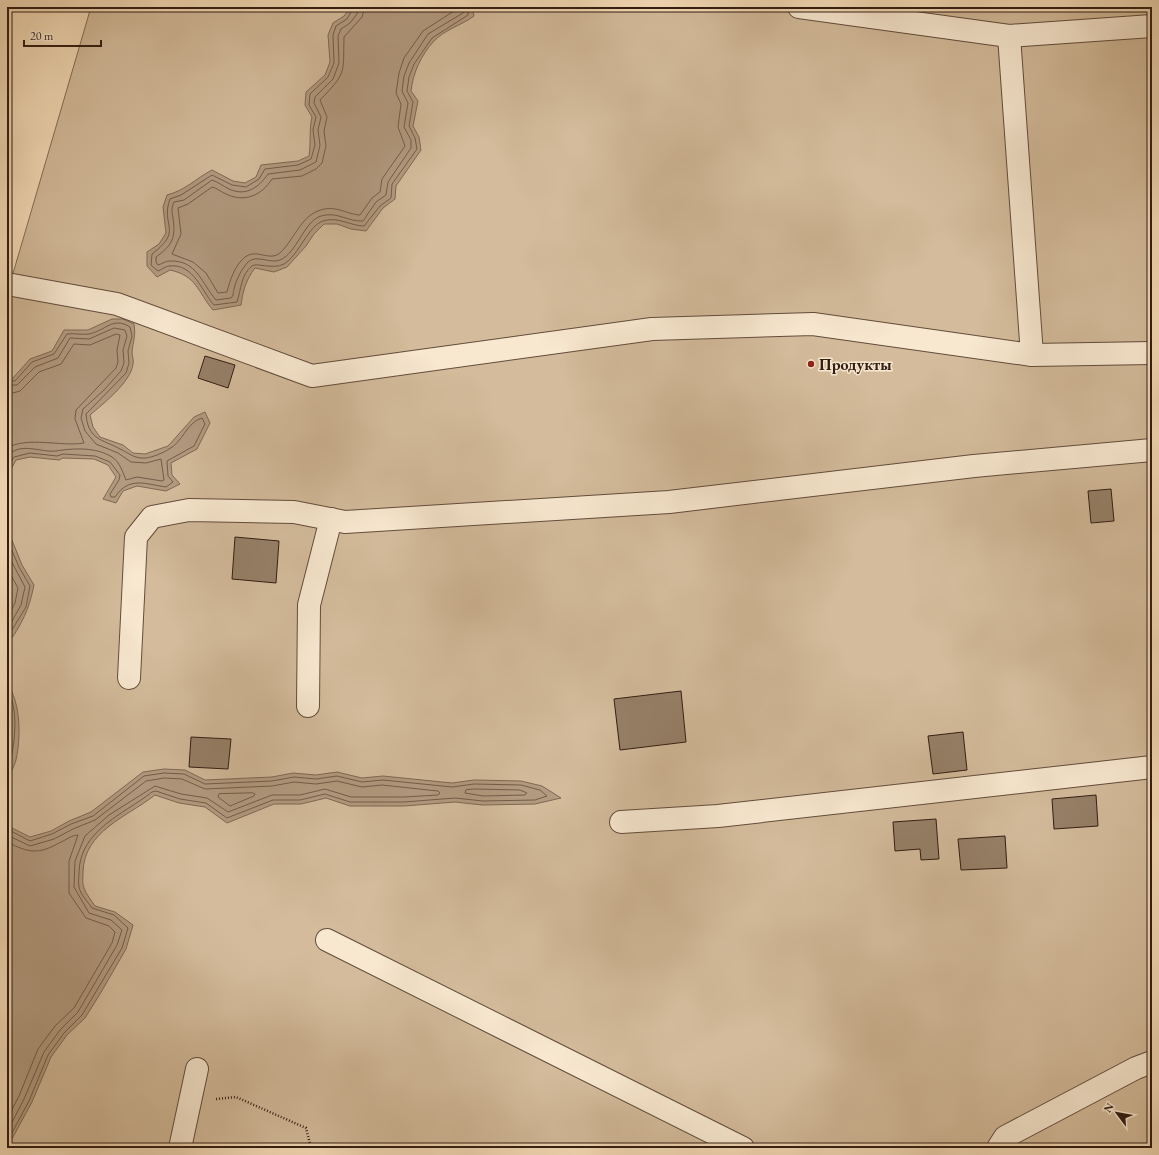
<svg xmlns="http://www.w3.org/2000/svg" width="1159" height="1155" font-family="'EB Garamond',serif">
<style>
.green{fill:#d3bb9b;stroke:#826c57}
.water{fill:#b29a7f;stroke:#7e6854}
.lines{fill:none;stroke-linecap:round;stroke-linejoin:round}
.shore{stroke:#725c49;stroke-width:1}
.building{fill:#968068;stroke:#311d13}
.minor-casing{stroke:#624c3c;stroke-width:24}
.path{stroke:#311d13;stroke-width:2.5;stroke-dasharray:1 2;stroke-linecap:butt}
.minor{stroke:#f8e8d0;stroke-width:22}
.poi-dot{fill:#8f2418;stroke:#f8e8d0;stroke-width:1.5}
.labels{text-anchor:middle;stroke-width:3;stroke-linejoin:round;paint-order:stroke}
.poi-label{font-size:16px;font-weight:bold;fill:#311d13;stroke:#f8e8d0;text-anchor:start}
</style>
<rect width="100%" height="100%" fill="#f4dbb7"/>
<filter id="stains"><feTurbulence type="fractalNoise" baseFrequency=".005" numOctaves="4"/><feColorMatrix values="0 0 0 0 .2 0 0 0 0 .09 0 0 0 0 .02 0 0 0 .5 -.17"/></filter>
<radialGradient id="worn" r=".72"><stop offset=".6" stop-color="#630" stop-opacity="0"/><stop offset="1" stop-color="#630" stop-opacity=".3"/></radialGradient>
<polygon class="green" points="91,7 1152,7 1152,1148 7,1148 7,294"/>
<g class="water">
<path d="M351,7H472L474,16C462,25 444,30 434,41C421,55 413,73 411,91L418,101L413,126L419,137L421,150L396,186L395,199L383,208L366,231L351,229L337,224H324L314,234L306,246L287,267L274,272L255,268C246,280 243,290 241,305L213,310C197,291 197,276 170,270L157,277L147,266V252L159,244L166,233L163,207L167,195C186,190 195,179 212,170L233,181L245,183L256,177L261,165L298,161L309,156C311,143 309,130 312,117L305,105L306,92L325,75L330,62L328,35L333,23L344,16Z"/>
<path d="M112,319H123L134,324C136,336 133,341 132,352C132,356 134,360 133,364C131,382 103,404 90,415L93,427L100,437L123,445L133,453L145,454L168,446L194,417L205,412L210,423L197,449L171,463L172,475L180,484L166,491L137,486L123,491L116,503L103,499L116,477L108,465L94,459L63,458L59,460L30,457L16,460L9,473L7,471V375L13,378L30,359L52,351L64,330H88Z"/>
<path d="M7,528L22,565L34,585C29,610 22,624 7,645Z"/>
<path d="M7,683C21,703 21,737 16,760C14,767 10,774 7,781Z"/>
<path d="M164,769L185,770L205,780L272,777L293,773L316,775L337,772L362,778L383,776L452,783L474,780L521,781L542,786L561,798L535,804L482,805L455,802L404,806H350L326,798L301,804H274L227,823L205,807L179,803L155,795C127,817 84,831 83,872C83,877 82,884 84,888C86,894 91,900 95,906L115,912L133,925L126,949L100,994L85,1018L67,1035L51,1057L32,1102L7,1148V821L10,827L30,837L51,831L69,821L91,812L143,772Z"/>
</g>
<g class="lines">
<g class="shore">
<path d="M354,7L347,19L336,26L333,35L334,63L328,77L310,94L309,105L316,117L313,130L315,145L311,159L298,165L265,169L259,179L246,187L232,185L212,175L181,195L170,199C160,226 184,230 152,254L151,265L158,271C161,270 166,266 169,266C194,263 202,292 214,305L237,302C241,290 241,274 252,266C256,262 273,270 284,264C299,255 308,226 323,221C337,216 351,226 364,226L380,206L391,198L392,184L417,149L415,138L409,126L413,102L407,91L409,77L414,64L432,38L468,15V7"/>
<path d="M359,7L357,14L350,23L341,29L338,36L339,63L333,79L315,97L314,103L321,117L318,130L320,145L316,162L300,170L268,174C259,187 246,197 229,189C223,186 218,182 212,180L184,200L174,202C171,208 172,212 173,218C176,239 172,245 156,257V262L158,265C162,264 165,261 170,261C197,260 202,284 216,300L231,298C234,295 233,293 234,289C236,280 241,270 248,262C256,254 270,264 280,260C297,253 304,221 321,216C337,211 348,222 363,221L376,202L386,195L388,182L411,148V140L404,127L408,103L402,91L404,76L409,63L428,34L463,13V7"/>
<path d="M365,7L362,17L344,37C343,74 347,72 320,100L327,117L324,131L326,146L322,163L316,169L302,176L272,179C262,195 245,203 226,194C221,192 217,188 212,187L188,204L178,208L181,234L172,254L193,262L206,273L218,293L227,292C230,280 235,265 245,257C256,248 270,262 280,253C293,241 301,217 318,211C335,204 345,214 360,215L372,198L380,192L382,179L405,146L398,127L401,104L396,93L399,73L404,58L423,31L454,11L457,7"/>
<path d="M7,380L15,381L32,362L54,354L67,334C74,333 82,335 89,334C105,331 113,316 130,327L132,336L128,351L129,363L126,373L86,414C88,440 102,439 120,449C129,453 134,459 146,458C153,457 163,453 169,449C182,443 187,422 202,418L205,424L194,446L167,461L168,476L173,482L166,487C145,484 129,476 115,497H111L110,494L119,480L120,475L110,462L95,456L63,454L57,456L30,453L14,457L7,468"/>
<path d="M7,385H17L35,367L58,358L70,338L89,339L114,328L125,330L127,336L123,350L124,363L121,371L104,390L83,409L81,418L85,431L96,444L118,453L131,462L146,463L161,459L164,480L162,481L137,477L126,480C123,473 120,462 112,457C96,447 74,448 56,451C41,453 17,440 7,458"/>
<path d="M7,392L13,393L20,391L39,372L61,364L74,344L90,345L116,334L120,335L117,350L118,362L116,368L76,410L75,419L84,443C62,447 27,436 7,448"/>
<polyline points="7,539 19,567 30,586 26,607 7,638"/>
<polyline points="7,553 25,587 21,605 7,630"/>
<polyline points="7,568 18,588 15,603 7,619"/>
<path d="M7,690C20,707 15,752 7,771"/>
<polyline points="7,706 9,715 7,756"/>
<polygon points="474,789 520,790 527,793 525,795 483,796 465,793 466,790"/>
<polygon points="253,793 255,794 254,796 230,806 218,797 219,794"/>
<path d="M7,829L30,841L52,834L71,824L93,816L144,776L164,773L184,774L205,784L272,781L294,777L316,779L337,776L362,782L383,780L452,787L474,784L521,785L540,790L547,796L535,800L483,801L455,798L404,802H350L325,794L300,800H273L227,818L206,803L180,799L156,791L152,792C124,814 80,830 79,872C79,876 78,882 79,887C80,894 88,902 92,908L114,915L128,928L122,948L82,1015L64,1033L48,1055L29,1101L7,1142"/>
<polyline points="7,835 30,846 54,839 73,829 95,820 146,781 164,778 182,779 205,789 272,786 294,782 316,784 337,781 362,787 382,785 438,791 440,793 438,795 404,797 351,797 325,789 300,795 272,795 228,812 207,798 181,794 155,786 109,815 85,836 75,861 74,887 89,913 111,920 122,930 117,945 78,1012 60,1030 44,1052 24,1099 7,1132"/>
<path d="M7,842C29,853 38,855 61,842C66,840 72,835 78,835L69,861V893L86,918L109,926L115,932L112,943L74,1008L55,1026L38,1049L19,1096L7,1119"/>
</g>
</g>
<g class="building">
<polygon points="205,356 235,365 228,388 198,378"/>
<polygon points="1111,489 1114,521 1091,523 1088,491"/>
<polygon points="235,537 279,541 276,583 232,579"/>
<polygon points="681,691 686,742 620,750 614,699"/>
<polygon points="963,732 967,770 933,774 928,736"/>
<polygon points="191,737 231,739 228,769 189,767"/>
<polygon points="1096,795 1098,826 1054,829 1052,799"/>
<polygon points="936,819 939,859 921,860 920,849 895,851 893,822"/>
<polygon points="1005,836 1007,868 961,870 958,839"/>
</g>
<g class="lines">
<defs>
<g id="minor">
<polyline points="799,7 1009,36 1152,26"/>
<polyline points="1009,36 1032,355"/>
<polyline points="7,284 117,304 312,376 652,329 813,324 1032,355 1152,353"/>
<polyline points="129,678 136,537 152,517 189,510 294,512 345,522 669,502 974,466 1152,450"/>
<polyline points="308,706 309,605 331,519"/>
<polyline points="621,822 718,816 1152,767"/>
<polyline points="327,940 743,1148"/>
<polyline points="180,1148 197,1069"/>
<polyline points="998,1148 1005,1137 1136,1068 1152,1062"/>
</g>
</defs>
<use href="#minor" class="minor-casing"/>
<polyline class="path" points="216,1099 236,1097 306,1128 311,1148"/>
<use href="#minor" class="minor"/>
</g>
<circle class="poi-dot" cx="811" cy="364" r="4"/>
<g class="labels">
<g class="poi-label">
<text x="819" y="370">Продукты</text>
</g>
</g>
<rect width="1159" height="1155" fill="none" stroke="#f4dbb7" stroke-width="24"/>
<rect x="8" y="8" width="1143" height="1139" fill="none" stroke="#311d13" stroke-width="2"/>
<rect x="12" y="12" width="1135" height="1131" fill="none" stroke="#311d13"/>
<g transform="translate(1117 1113) rotate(302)" stroke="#f8e8d0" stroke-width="3" paint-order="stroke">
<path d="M0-3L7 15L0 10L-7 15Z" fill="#311d13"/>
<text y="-6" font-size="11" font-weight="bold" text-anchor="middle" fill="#311d13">N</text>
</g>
<path d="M24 40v6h77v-6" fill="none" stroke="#311d13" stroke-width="2"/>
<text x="30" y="40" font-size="12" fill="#311d13" stroke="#f8e8d0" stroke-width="3" paint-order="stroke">20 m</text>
<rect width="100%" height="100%" filter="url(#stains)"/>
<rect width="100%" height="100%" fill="url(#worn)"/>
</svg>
